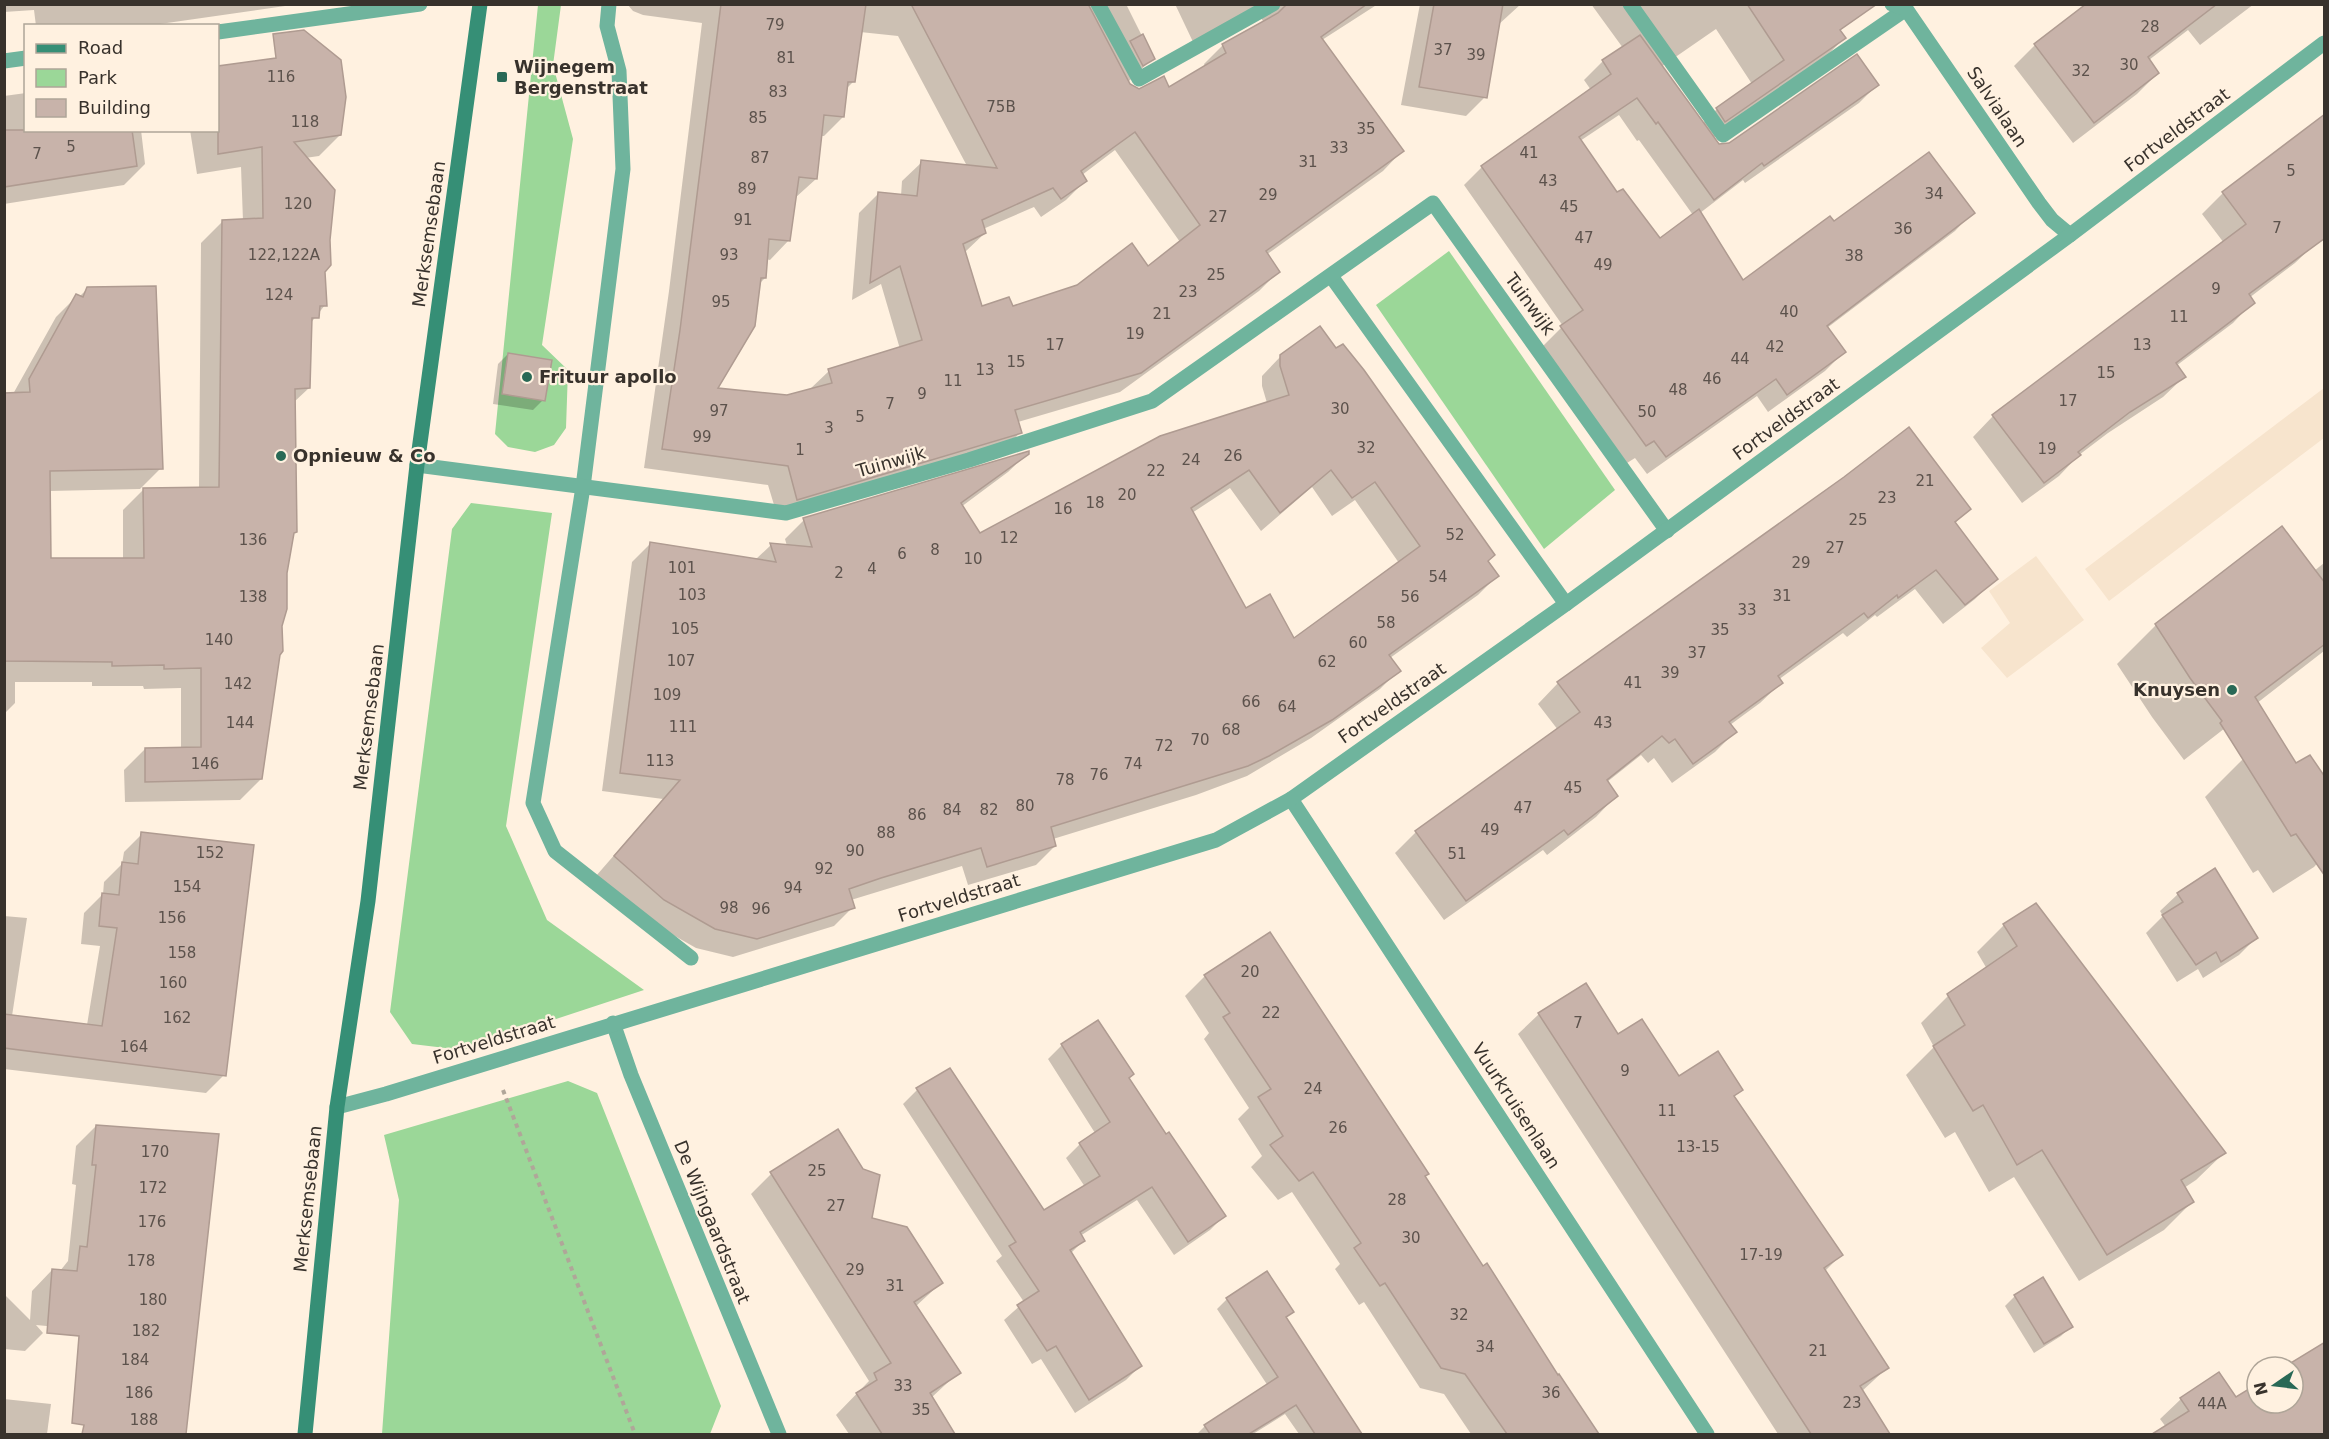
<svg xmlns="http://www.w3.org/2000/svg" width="2329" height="1439" font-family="'DejaVu Sans',sans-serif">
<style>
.built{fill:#f7e4cd}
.green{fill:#9bd798}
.shadow{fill:#0003;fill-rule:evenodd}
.building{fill:#c8b3aa;stroke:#af9b91;stroke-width:1.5;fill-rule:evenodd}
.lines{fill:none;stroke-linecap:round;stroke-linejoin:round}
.path{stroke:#b0a699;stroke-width:4;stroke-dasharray:4.5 4.5;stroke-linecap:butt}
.lane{stroke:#6fb49d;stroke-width:15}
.street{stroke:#6fb49d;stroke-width:15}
.secondary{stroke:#368f76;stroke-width:15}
.poi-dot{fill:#296956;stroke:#fff1e0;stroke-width:2}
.labels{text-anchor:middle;stroke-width:4.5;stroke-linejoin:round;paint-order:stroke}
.number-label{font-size:15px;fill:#5c524c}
.poi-label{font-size:18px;font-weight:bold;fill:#38322c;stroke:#fff1e0;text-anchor:start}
.street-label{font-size:18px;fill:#38322c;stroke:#fff1e0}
</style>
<rect width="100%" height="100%" fill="#fff1e0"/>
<g class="built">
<polygon points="2324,388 2324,438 2109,601 2085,569"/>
<polygon points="2036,556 2084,620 2007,678 1981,648 2010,623 1989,591"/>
</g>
<g class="green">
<polygon points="538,5 561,5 553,65 573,139 542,345 568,370 566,428 554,445 535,452 508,447 495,434"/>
<polygon points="1449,251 1615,490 1544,549 1376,305"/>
<polygon points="471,503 552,513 506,826 547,920 644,990 462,1050 412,1044 390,1012 452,529"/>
<polygon points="568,1081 597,1093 721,1406 710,1434 382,1434 399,1200 384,1135"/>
</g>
<g class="shadow">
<polygon points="4,4 299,4 146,26 36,26 34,10 4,12"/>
<path d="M627,4H1126L1153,58L1129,81L1134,89H1169L1205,67L1204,64L1223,45L1263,21L1259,15L1194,44L1175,4H1378L1322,40L1402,151L1383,171L1266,255L1278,272L1259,291L1120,392L1018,422L1021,432L1001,451L778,518L768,485L644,468L669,291L702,23L643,15L633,11ZM860,32L898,36L967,166L922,162L902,181L901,196L878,194L859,213L852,300L881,284L900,349L829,371L809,390L787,397L716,389L759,284L765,278L766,259L770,260L789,240L795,198L816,179L820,136H824L843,117L846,89L853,82ZM1115,150L1180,242L1148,268L1012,307L981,308L965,252L985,233L983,229L1034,207L1041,217L1066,200L1085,181L1082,175Z"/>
<polygon points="1420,4 1521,4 1498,25 1485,97 1466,116 1401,105"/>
<path d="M1591,4H1830L1839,31L1844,38L1816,67L1713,138L1719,146L1729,144L1877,85L1859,103L1745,183L1743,180L1700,213L1743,282L1834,223L1973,212L1955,231L1827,328L1844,352L1825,371L1768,412L1757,396L1647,474L1635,458L1627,463L1543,346L1563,326L1464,185L1482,167L1591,90L1584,80L1603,61L1623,48ZM1716,29L1752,84L1717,109L1703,123L1661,67ZM1619,115L1637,141L1639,140L1693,215L1659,240L1617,194L1580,141Z"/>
<polygon points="2110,4 2254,4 2200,45 2188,30 2149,60 2158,73 2137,94 2073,143 2014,66 2035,45 2068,20"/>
<polygon points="329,52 340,135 319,156 305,158 324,271 325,305 310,324 309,388 293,403 292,535 285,573 279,655 261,779 240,800 125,802 124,770 145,749 181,749 181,688 144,689 143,686 92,686 92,682 15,682 15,703 4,714 4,394 13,394 56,317 77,296 79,297 88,288 161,468 140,489 49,491 49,560 123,560 123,510 144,489 199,489 201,243 222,222 243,221 241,167 197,174 190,130 218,130 218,67"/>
<polygon points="26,93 26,130 141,130 145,164 124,185 4,204 4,96"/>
<polygon points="2324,115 2316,243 2295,263 2249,298 2253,302 2233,323 2176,366 2184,377 2163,397 2108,433 2079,455 2059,476 2022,503 1973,437 1993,416 2224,243 2202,214 2223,193"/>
<polygon points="508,354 543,400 533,410 493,404 498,364"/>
<path d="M1281,356L1486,561L1497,576L1478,595L1390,658L1399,670L1380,689L1311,738L1247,776L1196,795L1053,839L1055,846L1036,865L968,885L962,866L851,900L853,907L834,926L733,957L696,948L645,919L596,876L663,799L602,791L632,562L651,543L755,560L771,545L787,546L785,539L804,520L1028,453L1008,472L961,507L979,535L1267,403L1262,386V376ZM1312,487L1332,516L1355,500L1399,563L1293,640L1246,610L1192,513L1230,488L1261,531Z"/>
<polygon points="1969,509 1954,524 1996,578 1975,599 1943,624 1915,589 1877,617 1875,615 1847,637 1843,633 1778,680 1781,683 1760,703 1730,725 1735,732 1715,752 1672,783 1654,758 1648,763 1641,755 1607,782 1616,796 1596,817 1547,855 1543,850 1444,920 1395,853 1416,832 1558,730 1538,704 1558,683"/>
<polygon points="2324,563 2324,651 2184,760 2152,717 2117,664 2156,625 2314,571"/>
<polygon points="2243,759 2324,856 2314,867 2273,893 2258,870 2253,873 2205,797"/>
<polygon points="142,834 224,1075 206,1093 4,1069 4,916 27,918 12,1016 87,1025 100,946 81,944 84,913 103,894 104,882 122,864 124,852"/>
<polygon points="2215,870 2256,938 2239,955 2203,978 2198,969 2177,982 2146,933 2163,916 2160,911 2178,894"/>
<polygon points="2004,925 2224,1153 2196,1180 2184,1188 2192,1202 2164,1230 2079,1281 2014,1177 1989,1192 1955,1132 1945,1138 1906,1075 1934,1047 1921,1023 1948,996 1987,969 1977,952"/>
<polygon points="1205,976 1424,1177 1483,1268 1597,1434 1471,1434 1444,1394 1420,1388 1364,1302 1359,1305 1335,1269 1340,1264 1292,1192 1278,1200 1251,1167 1262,1156 1238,1119 1249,1108 1204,1039 1209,1033 1185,996"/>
<polygon points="1586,985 1618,1036 1679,1078 1741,1089 1733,1097 1841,1255 1825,1271 1887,1368 1861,1392 1889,1434 1778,1434 1518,1034 1539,1014"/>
<polygon points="1062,1045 1128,1078 1166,1136 1224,1216 1210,1230 1174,1255 1137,1200 1080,1236 1083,1241 1070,1254 1140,1366 1126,1380 1075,1413 1041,1359 1032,1364 1004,1320 1024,1302 996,1261 1002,1256 903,1104 917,1090 1043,1212 1085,1187 1066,1158 1080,1144 1095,1133 1048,1059"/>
<polygon points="96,1126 217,1136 185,1434 86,1434 89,1330 36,1325 43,1333 25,1351 4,1349 4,1294 30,1320 32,1291 52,1270 60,1271 68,1261 76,1185 72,1184 76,1146"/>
<polygon points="771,1174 870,1220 941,1283 915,1307 959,1372 931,1398 954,1434 849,1434 836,1415 869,1381 751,1194"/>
<polygon points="2015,1296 2071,1326 2061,1336 2034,1353 2005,1306"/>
<polygon points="1227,1299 1292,1311 1285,1318 1360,1434 1299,1434 1285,1414 1253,1434 1197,1434 1205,1426 1268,1386 1217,1309"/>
<polygon points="2324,1344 2324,1434 2153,1434 2166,1427 2160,1419 2181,1399 2235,1400 2257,1386 2257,1403 2293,1403 2293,1367 2287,1367"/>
<polygon points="4,1399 51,1404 47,1434 4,1434"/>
</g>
<g class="building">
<path d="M721,4H866L855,82H848L844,117L824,115L817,179L799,177L790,241L769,239L766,278H761L755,326L718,388L787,395L832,383L828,369L922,340L900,266L870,283L878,192L917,196L921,160L997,168L911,4H1088L1130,84L1139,89L1164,76L1169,87L1226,53L1222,44L1278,13L1287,4H1367L1321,37L1404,151L1266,251L1280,272L1141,373L1015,410L1022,433L797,500L788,466L662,449L680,330ZM1135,132L1200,225L1148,266L1132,243L1077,285L1013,306L1009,297L982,306L963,244L986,233L982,220L1053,188L1061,199L1087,181L1081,171Z"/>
<polygon points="1434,4 1503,4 1487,98 1419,87"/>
<polygon points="1747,4 1877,4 1840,30 1846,38 1725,122 1716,108 1784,60"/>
<polygon points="2086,4 2217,4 2148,57 2159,73 2094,123 2034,44"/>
<polygon points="304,30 341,60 346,97 341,135 294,142 335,190 330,240 331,265 325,272 327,306 320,306 319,318 312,318 310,388 295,389 297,532 294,533 287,573 287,609 282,626 283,651 280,655 262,779 145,782 145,748 201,747 201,668 164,669 164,665 112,666 112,662 4,661 4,393 30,392 29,379 76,294 83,297 87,287 156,286 163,469 50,471 51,558 144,558 143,488 219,487 222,220 263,218 262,147 218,154 218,66 276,58 273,34"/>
<polygon points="1143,34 1155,59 1143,66 1130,41"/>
<polygon points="1640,35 1719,144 1729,143 1857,54 1879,85 1764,166 1762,163 1714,200 1658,122 1656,124 1637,98 1579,137 1617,192 1623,189 1660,238 1699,209 1743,280 1830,216 1834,221 1929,152 1975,213 1827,326 1846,352 1787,395 1776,379 1666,457 1654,441 1646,446 1560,326 1583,310 1481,166 1611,74 1602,60"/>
<polygon points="2325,114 2325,238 2249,294 2255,303 2176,363 2186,377 2130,412 2078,452 2081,455 2044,483 1992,415 2246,224 2222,192"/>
<polygon points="4,130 132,130 137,166 4,187"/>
<path d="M1320,326L1336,348L1343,344L1364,370L1495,555L1488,561L1499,576L1389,655L1401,671L1332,720L1269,756L1248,766L1051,827L1056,846L987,867L981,848L881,878L849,889L855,908L757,939L715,929L664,900L614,856L680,780L620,773L650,542L776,562L770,543L812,547L803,518L1029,451V454L961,503L980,533L1160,436L1289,395L1280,366V355ZM1249,470L1280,513L1331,470L1352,498L1375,482L1420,546L1294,638L1270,594L1246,608L1191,508Z"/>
<polygon points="508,353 552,360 545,401 502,394"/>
<polygon points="1909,427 1971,509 1955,522 1998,579 1965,605 1936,570 1898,598 1897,595 1868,618 1864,613 1778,676 1783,683 1729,722 1737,732 1693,764 1675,739 1669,743 1662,736 1607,780 1618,796 1568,835 1564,830 1466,901 1415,831 1580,712 1557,682 1844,477"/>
<polygon points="2282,526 2325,583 2325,644 2255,697 2296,763 2310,755 2325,777 2325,876 2296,834 2291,836 2220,723 2222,721 2190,678 2155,624"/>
<polygon points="141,832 254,845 226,1076 4,1048 4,1014 102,1026 117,928 99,926 102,893 119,895 122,862 138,864"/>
<polygon points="2215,868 2258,938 2221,962 2216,952 2196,965 2162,915 2183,902 2177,893"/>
<polygon points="2036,903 2226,1153 2181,1180 2194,1202 2107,1255 2042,1150 2017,1165 1983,1105 1973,1111 1933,1046 1965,1025 1947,994 2017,946 2003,924"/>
<polygon points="1270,932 1429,1174 1425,1176 1483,1266 1487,1263 1558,1375 1559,1374 1599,1434 1507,1434 1465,1374 1441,1368 1385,1283 1380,1286 1354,1248 1361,1243 1313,1172 1299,1181 1270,1145 1283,1136 1258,1097 1271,1089 1223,1017 1230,1013 1204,975"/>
<polygon points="1586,983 1618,1034 1642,1019 1679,1076 1718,1051 1743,1090 1734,1096 1843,1255 1824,1268 1889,1368 1860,1386 1890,1434 1811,1434 1538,1013"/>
<polygon points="1098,1020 1134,1074 1129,1078 1166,1134 1169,1132 1226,1216 1188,1242 1152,1187 1080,1232 1085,1241 1070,1250 1142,1366 1089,1400 1056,1346 1047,1351 1017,1305 1039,1291 1009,1246 1016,1242 916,1088 950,1068 1044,1210 1100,1176 1079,1143 1110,1122 1061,1044"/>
<polygon points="96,1125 219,1134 186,1434 82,1434 84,1425 72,1423 79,1336 47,1333 52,1269 77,1271 80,1246 87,1247 96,1165 92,1165"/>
<polygon points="838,1129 863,1169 880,1175 872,1218 907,1227 943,1283 914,1302 961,1373 930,1393 955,1434 882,1434 856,1393 877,1380 874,1373 891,1363 770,1172"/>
<polygon points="1267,1271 1294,1312 1286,1317 1362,1434 1315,1434 1296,1405 1249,1434 1210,1434 1204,1425 1278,1377 1226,1298"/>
<polygon points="2043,1277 2073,1327 2044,1344 2014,1295"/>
<polygon points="2325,1342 2325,1434 2152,1434 2189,1411 2180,1398 2219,1372 2236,1397 2257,1384 2257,1403 2293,1403 2293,1367 2284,1367"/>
</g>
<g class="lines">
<polyline class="path" points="503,1090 635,1434"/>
<g class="lane">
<polyline points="1098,4 1139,79 1273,4"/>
<polyline points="1630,4 1723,135 1906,9"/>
</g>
<g class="street">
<polyline points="609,4 607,26 619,71 623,169 583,487 533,803 555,851 691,958"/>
<polyline points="1892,4 1906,9 2039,203 2052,220 2070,235"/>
<polyline points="218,32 420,4"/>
<polyline points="4,61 26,58"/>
<polyline points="1331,276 1566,604"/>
<polyline points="417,465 786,513 969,460 1152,401 1433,203 1667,531"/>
<polyline points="1291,799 1707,1434"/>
<polyline points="613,1023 631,1075 779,1434"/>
<polyline points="337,1107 386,1094 1216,840 1291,799 1566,604 2070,235 2324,43"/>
</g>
<polyline class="secondary" points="305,1434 337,1107 368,901 417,465 480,4"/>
</g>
<g class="poi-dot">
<rect x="496" y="71" width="12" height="12" rx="3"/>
<circle cx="527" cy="377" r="6"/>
<circle cx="281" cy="456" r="6"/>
<circle cx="2232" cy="690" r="6"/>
</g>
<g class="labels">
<g class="number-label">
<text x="775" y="30">79</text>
<text x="2150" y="32">28</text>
<text x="1443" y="55">37</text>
<text x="1476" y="60">39</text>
<text x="786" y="63">81</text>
<text x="2129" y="70">30</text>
<text x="2081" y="76">32</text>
<text x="281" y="82">116</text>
<text x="778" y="97">83</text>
<text x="1001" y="112">75B</text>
<text x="758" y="123">85</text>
<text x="305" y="127">118</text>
<text x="1366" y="134">35</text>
<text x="71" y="152">5</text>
<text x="1339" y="153">33</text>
<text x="1529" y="158">41</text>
<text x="37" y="159">7</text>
<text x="760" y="163">87</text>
<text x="1308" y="167">31</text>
<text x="2291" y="176">5</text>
<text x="1548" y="186">43</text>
<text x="747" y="194">89</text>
<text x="1934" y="199">34</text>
<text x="1268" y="200">29</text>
<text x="298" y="209">120</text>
<text x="1569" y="212">45</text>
<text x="1218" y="222">27</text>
<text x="743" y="225">91</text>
<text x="2277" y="233">7</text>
<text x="1903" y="234">36</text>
<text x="1584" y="243">47</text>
<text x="284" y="260">122,122A</text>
<text x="729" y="260">93</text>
<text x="1854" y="261">38</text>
<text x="1603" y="270">49</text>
<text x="1216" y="280">25</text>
<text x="2216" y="294">9</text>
<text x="1188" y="297">23</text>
<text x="279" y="300">124</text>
<text x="721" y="307">95</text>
<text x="1789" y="317">40</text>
<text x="1162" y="319">21</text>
<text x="2179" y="322">11</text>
<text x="1135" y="339">19</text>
<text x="1055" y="350">17</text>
<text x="2142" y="350">13</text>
<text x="1775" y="352">42</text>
<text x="1740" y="364">44</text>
<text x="1016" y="367">15</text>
<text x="985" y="375">13</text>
<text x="2106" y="378">15</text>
<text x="1712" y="384">46</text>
<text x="953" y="386">11</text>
<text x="1678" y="395">48</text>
<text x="922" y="399">9</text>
<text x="2068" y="406">17</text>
<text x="890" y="409">7</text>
<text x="1340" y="414">30</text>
<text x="719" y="416">97</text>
<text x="1647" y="417">50</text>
<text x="860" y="422">5</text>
<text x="829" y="433">3</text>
<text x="702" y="442">99</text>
<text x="1366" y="453">32</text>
<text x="2047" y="454">19</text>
<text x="800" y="455">1</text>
<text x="1233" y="461">26</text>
<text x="1191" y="465">24</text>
<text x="1156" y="476">22</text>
<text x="1925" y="486">21</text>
<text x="1127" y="500">20</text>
<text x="1887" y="503">23</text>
<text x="1095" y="508">18</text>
<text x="1063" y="514">16</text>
<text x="1858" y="525">25</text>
<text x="1455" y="540">52</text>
<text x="1009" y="543">12</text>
<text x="253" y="545">136</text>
<text x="1835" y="553">27</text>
<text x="935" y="555">8</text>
<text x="902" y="559">6</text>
<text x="973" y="564">10</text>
<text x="1801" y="568">29</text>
<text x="682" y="573">101</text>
<text x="872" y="574">4</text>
<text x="839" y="578">2</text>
<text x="1438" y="582">54</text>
<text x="692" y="600">103</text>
<text x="1782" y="601">31</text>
<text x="253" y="602">138</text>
<text x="1410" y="602">56</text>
<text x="1747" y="615">33</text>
<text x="1386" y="628">58</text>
<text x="685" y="634">105</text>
<text x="1720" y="635">35</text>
<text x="219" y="645">140</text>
<text x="1358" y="648">60</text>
<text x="1697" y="658">37</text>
<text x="681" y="666">107</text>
<text x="1327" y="667">62</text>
<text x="1670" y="678">39</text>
<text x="1633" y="688">41</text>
<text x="238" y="689">142</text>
<text x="667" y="700">109</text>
<text x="1251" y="707">66</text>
<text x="1287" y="712">64</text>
<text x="240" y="728">144</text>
<text x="1603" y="728">43</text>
<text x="683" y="732">111</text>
<text x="1231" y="735">68</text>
<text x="1200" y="745">70</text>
<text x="1164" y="751">72</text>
<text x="660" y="766">113</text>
<text x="205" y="769">146</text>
<text x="1133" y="769">74</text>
<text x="1099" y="780">76</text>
<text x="1065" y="785">78</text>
<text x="1573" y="793">45</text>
<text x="1025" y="811">80</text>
<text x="1523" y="813">47</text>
<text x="952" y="815">84</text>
<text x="989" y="815">82</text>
<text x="917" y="820">86</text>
<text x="1490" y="835">49</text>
<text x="886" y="838">88</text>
<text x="855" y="856">90</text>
<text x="210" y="858">152</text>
<text x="1457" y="859">51</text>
<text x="824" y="874">92</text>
<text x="187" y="892">154</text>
<text x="793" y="893">94</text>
<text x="729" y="913">98</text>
<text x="761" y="914">96</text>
<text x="172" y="923">156</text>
<text x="182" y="958">158</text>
<text x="1250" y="977">20</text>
<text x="173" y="988">160</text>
<text x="1271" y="1018">22</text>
<text x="177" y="1023">162</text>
<text x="1578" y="1028">7</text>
<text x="134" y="1052">164</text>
<text x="1625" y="1076">9</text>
<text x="1313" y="1094">24</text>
<text x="1667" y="1116">11</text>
<text x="1338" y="1133">26</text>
<text x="1698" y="1152">13-15</text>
<text x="155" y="1157">170</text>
<text x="817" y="1176">25</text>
<text x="153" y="1193">172</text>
<text x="1397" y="1205">28</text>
<text x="836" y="1211">27</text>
<text x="152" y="1227">176</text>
<text x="1411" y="1243">30</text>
<text x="1761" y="1260">17-19</text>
<text x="141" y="1266">178</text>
<text x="855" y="1275">29</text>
<text x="895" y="1291">31</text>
<text x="153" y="1305">180</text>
<text x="1459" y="1320">32</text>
<text x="146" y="1336">182</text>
<text x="1485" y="1352">34</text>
<text x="1818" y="1356">21</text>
<text x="135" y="1365">184</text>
<text x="903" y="1391">33</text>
<text x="139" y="1398">186</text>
<text x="1551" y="1398">36</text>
<text x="1852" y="1408">23</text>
<text x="2212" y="1409">44A</text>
<text x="921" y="1415">35</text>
<text x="144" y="1425">188</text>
</g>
<g class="poi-label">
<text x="514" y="73">Wijnegem<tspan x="514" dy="21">Bergenstraat</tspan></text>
<text x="539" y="383">Frituur apollo</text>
<text x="293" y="462">Opnieuw &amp; Co</text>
<text x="2220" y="696" text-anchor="end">Knuysen</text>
</g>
<g class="street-label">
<text transform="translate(1997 107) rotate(56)" y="6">Salvialaan</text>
<text transform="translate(2177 130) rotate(-37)" y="6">Fortveldstraat</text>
<text transform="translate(429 234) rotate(-82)" y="6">Merksemsebaan</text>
<text transform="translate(1530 304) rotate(54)" y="6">Tuinwijk</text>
<text transform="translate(1786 419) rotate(-36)" y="6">Fortveldstraat</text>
<text transform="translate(891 462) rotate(-16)" y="6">Tuinwijk</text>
<text transform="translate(1392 703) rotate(-35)" y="6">Fortveldstraat</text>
<text transform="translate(369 717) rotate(-83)" y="6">Merksemsebaan</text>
<text transform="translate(959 898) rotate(-17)" y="6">Fortveldstraat</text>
<text transform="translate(494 1040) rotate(-17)" y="6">Fortveldstraat</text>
<text transform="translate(1516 1106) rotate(57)" y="6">Vuurkruisenlaan</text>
<text transform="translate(308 1199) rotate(-84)" y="6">Merksemsebaan</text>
<text transform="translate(712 1222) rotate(68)" y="6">De Wijngaardstraat</text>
</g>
</g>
<rect width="2329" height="1439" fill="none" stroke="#38322c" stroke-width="12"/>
<rect x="24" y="24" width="195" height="108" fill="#fff1e0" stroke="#afa598" stroke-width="1.5"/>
<rect x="36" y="44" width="30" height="9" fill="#368f76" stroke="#afa598" stroke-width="1.5"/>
<text x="78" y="54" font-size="18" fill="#38322c">Road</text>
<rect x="36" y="69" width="30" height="18" fill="#9bd798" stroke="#afa598" stroke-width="1.5"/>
<text x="78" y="84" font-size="18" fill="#38322c">Park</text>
<rect x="36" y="99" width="30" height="18" fill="#c8b3aa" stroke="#afa598" stroke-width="1.5"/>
<text x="78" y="114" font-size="18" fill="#38322c">Building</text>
<g transform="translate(2275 1385) rotate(256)"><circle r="28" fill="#fff1e0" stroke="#afa598" stroke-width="1.5"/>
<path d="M0-4.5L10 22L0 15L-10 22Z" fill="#296956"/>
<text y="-9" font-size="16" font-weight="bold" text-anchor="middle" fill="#38322c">N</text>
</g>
</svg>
